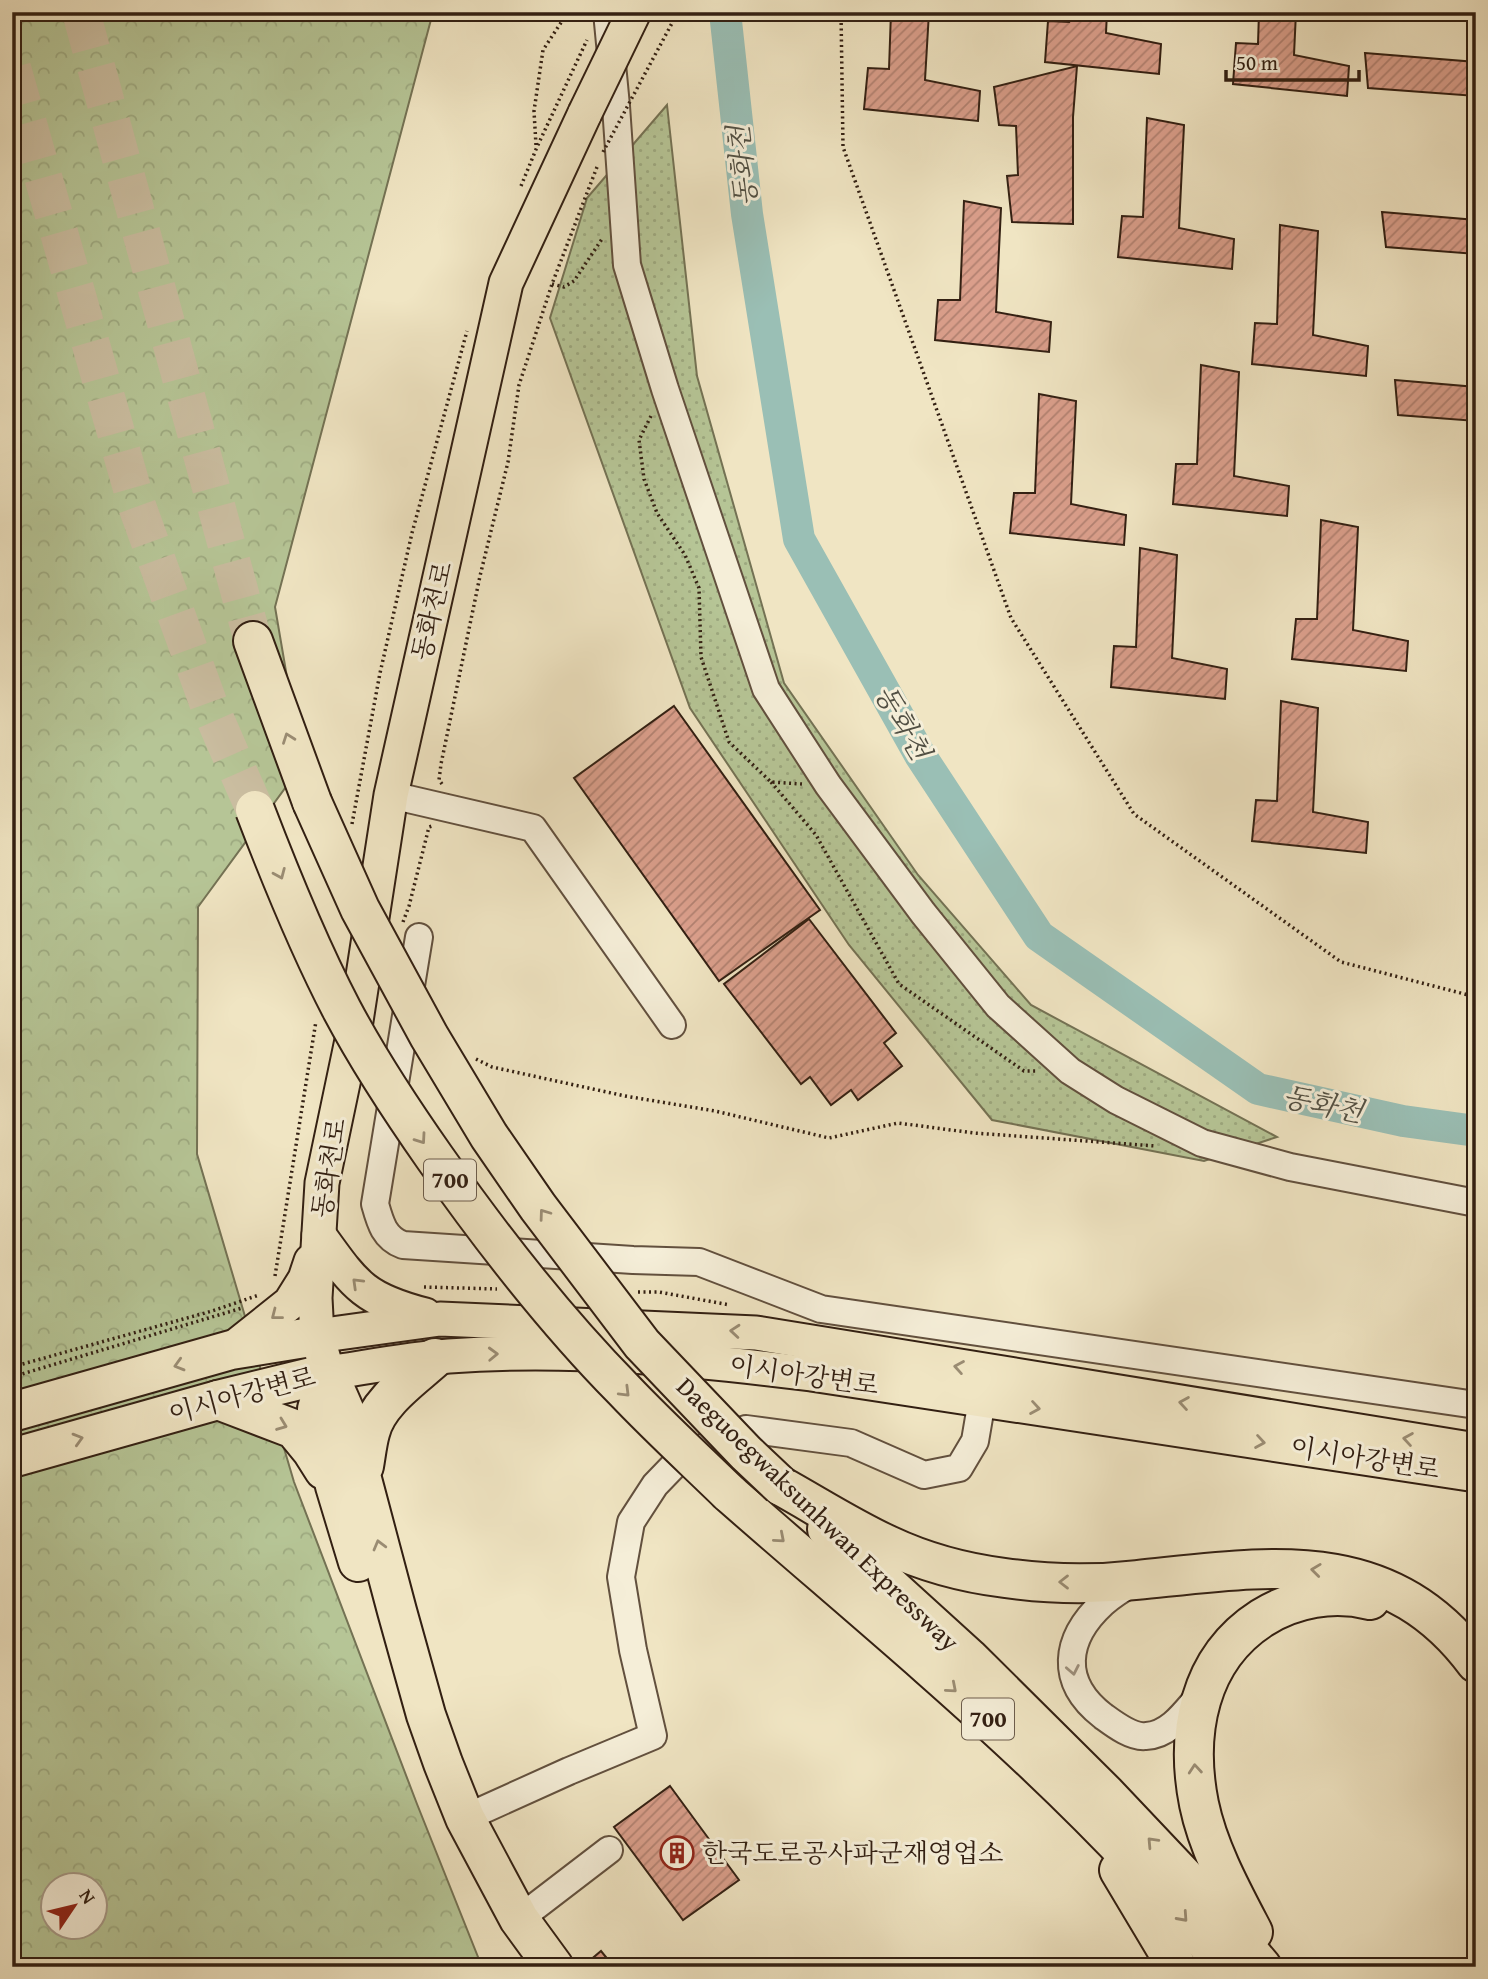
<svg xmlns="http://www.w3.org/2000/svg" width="1488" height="1979" font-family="'Gentium Book Plus','Noto Serif KR',serif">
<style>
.green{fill:url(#green-dots);stroke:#747254;stroke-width:2}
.forest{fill:url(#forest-crowns);stroke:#747254;stroke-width:2;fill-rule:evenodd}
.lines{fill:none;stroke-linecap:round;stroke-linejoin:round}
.river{stroke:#9abfb5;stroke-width:32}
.building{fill:url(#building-hatch);stroke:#321f12;stroke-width:2}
.highway-tunnel{stroke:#cabda0;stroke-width:38;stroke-dasharray:38 19;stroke-linecap:butt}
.minor-casing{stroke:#62503e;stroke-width:30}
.major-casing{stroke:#321f12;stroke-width:37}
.highway-casing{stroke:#321f12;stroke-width:42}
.path{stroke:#321f12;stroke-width:3.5;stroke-dasharray:2 3.5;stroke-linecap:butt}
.minor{stroke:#f5eed8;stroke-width:26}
.major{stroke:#f0e5c3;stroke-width:33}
.highway{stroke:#f0e5c3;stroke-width:38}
.major-bridge-casing{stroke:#321f12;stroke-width:37;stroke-linecap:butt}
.highway-bridge-casing{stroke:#321f12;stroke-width:42;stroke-linecap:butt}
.path-bridge{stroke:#321f12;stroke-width:3.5;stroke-dasharray:2 3.5;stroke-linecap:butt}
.major-bridge{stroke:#f0e5c3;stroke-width:33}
.highway-bridge{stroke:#f0e5c3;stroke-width:38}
.oneway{stroke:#9a8c73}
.oneway2{stroke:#9d917f}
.labels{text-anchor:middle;stroke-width:6;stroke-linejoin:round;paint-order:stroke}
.shield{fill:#f5eed8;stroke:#6c5d4d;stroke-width:2}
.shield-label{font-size:24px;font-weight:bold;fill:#321f12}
.street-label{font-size:26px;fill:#321f12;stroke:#f5eed8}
.poi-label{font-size:26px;fill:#321f12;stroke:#f5eed8;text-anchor:start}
.water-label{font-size:28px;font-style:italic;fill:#514f43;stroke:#f5eed8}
</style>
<defs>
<pattern id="green-dots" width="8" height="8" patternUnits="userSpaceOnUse" patternTransform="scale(1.75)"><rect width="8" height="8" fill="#b6c596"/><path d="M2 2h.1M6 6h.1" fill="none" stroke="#9da980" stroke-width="1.8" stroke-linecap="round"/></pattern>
<pattern id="forest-crowns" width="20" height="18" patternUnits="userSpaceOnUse" patternTransform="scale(1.75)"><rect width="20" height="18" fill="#b6c596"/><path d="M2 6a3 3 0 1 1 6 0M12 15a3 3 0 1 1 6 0" fill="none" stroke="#9da980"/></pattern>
<pattern id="building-hatch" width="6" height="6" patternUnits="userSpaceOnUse" patternTransform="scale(1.75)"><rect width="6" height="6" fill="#db9f8c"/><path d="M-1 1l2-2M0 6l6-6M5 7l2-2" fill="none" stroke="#b28171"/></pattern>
</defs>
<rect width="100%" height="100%" fill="#f0e5c3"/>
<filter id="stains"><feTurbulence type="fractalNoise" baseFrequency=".00286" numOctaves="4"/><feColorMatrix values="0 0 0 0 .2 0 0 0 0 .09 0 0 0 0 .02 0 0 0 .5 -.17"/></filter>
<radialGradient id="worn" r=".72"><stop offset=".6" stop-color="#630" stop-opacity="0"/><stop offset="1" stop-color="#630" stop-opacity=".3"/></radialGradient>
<polygon class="green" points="667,105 697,376 784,683 918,875 1031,1005 1277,1137 1204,1161 992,1120 849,945 690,708 550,318 587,198"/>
<path class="forest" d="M12,12H433L275,607L302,765L198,907L197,1154L294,1482L417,1804L482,1967H12ZM52,1884H94V1926H52Z"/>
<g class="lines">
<polyline class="river" points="725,12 747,214 799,539 920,755 1039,936 1258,1089 1403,1121 1476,1131"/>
</g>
<g class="building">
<polygon points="891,12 929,12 925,80 980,91 978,121 864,109 868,68 889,69"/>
<polygon points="1070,12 1107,12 1106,33 1161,44 1159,74 1045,62 1048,21 1069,22"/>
<polygon points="1259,12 1296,12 1294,55 1349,66 1347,96 1233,84 1236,43 1258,44"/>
<polygon points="1365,53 1476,62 1476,96 1368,88"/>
<polygon points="1077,66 1073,117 1073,224 1012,222 1007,176 1018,175 1016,126 999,125 994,87"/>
<polygon points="1147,118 1184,125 1179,228 1234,239 1232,269 1118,257 1122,216 1143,217"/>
<polygon points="964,201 1001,208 996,312 1051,322 1049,352 935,340 938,300 960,300"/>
<polygon points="1382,212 1476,220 1476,254 1386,247"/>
<polygon points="1280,225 1318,231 1313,335 1368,346 1366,376 1252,364 1255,323 1277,324"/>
<polygon points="1201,365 1239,372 1234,476 1289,486 1287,516 1173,504 1176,464 1197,464"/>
<polygon points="1395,380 1476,387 1476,421 1398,415"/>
<polygon points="1039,394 1076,401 1071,504 1126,515 1124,545 1010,533 1014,493 1035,493"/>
<polygon points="1321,520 1358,527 1353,630 1408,641 1406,671 1292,659 1296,619 1317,619"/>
<polygon points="1140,548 1177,555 1172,658 1227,669 1225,699 1111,687 1114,646 1136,647"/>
<polygon points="1281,701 1318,708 1313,812 1368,822 1366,853 1252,841 1256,800 1277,801"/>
<polygon points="674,706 820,910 719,981 574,778"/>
<polygon points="809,919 896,1033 884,1043 902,1066 858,1100 851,1090 831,1105 810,1077 801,1084 724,984"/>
<polygon points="670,1786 739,1880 683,1920 614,1827"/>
<polygon points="601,1951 614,1967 582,1967"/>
</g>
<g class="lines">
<g class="highway-tunnel">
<polyline points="81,12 253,641"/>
<polyline points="12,68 137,506 209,705 255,810"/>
</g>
<defs>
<g id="minor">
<polyline points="607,12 616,106 627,265 665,389 766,689 828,785 923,913 998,1006 1070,1071 1116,1100 1202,1143 1290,1167 1476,1203"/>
<polyline points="391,795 533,828 672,1025"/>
<path d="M419,937L375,1204C380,1222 384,1238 403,1245L633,1260L699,1262L821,1309L1476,1405"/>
<path d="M1134,1582C1123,1588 1112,1595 1103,1603C1064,1639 1059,1682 1103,1716C1114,1724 1132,1738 1146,1736C1170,1735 1186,1711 1200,1695"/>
<polyline points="465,1818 569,1771 653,1736 633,1650 621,1577 631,1522 655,1485 682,1457 746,1429 851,1443 924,1475 959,1468 975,1441 982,1400"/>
<polyline points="519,1919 609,1850"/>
</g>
<g id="major">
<path d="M585,113L506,283L391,795L356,1021L322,1183L315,1298L317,1336L328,1373C368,1367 409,1359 449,1356C570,1347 691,1359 811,1374L1476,1475"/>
<path d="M319,1235C355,1285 363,1299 425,1315"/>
<polyline points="317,1336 440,1319 756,1333 1476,1450"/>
<polyline points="231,1350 290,1303 305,1279 311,1261"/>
</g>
<g id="highway">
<polyline points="253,641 312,802"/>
<polyline points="328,1373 350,1423 362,1479 397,1611 426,1715 443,1763 465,1818 519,1919 554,1967"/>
<polyline points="328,1373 317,1409 335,1486 358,1562"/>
<polyline points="218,1400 294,1429 312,1451 324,1470"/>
<polyline points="12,1412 231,1350 317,1336"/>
<polyline points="12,1458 218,1400 328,1373"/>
<path d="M364,1466C366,1455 367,1444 370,1433C377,1402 413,1378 435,1358"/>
<path d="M781,1486C817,1506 851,1528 888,1545C924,1562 965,1573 1005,1578C1047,1584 1094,1585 1137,1580C1265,1567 1387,1543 1476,1663"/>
<path d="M729,1493C901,1644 1082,1788 1226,1967"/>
<polyline points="827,1529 969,1658 1106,1794 1194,1887 1262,1967"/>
<polyline points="1119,1870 1177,1967"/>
<path d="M1253,1932C1232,1892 1208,1848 1199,1804C1185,1734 1198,1659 1262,1618C1294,1598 1333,1591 1370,1600"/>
</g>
</defs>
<use href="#minor" class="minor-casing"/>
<use href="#major" class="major-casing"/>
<use href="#highway" class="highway-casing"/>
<g class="path">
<polyline points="841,12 843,147 1011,618 1134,814 1341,962 1476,997"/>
<polyline points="536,145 534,111 543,50 568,12"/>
<polyline points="521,186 537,147 587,40"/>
<polyline points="552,284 564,287 574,281 602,239"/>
<polyline points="651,416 639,440 644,479 657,513 685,555 699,588 701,657 729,742 771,782 802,784"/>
<polyline points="771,782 816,835 899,984 1024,1071 1036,1071"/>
<polyline points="442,784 439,780 441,764 480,576 508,462 519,385 552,284 597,167"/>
<polyline points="352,824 380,673 412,533 467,331"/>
<polyline points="403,922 409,906 429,827 432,826"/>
<polyline points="476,1059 492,1067 625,1096 715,1111 829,1138 898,1123 974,1133 1156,1146"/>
<polyline points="275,1276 316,1021"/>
<polyline points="424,1287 497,1289"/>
<polyline points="638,1292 659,1292 730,1305"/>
<polyline points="12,1367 212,1311 259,1295"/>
<polyline points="12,1377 242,1308"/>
</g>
<use href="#minor" class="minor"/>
<use href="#major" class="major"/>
<use href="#highway" class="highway"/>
<defs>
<polyline id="major-bridge" points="585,113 634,12"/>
<g id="highway-bridge">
<polyline points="312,802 360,909 429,1036 489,1136 538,1207 642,1344 746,1453 781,1486"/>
<path d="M255,810C281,878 308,945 342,1010C369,1061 402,1111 435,1158C492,1239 553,1318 623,1389C657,1425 694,1459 729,1493"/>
</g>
</defs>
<use href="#major-bridge" class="major-bridge-casing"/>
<use href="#highway-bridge" class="highway-bridge-casing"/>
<polyline class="path-bridge" points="603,152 678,12"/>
<use href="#major-bridge" class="major-bridge"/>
<use href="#highway-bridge" class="highway-bridge"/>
</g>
<defs><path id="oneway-chevron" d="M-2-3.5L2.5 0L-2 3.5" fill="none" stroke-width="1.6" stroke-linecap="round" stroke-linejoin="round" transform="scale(1.75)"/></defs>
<g class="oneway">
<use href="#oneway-chevron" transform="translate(288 738) rotate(-110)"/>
<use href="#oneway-chevron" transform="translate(280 874) rotate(67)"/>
<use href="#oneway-chevron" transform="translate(421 1139) rotate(55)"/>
<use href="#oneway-chevron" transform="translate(544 1214) rotate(-126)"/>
<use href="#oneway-chevron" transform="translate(357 1283) rotate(-136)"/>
<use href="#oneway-chevron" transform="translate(276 1315) rotate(142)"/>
<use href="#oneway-chevron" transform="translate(735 1331) rotate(-175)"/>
<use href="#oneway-chevron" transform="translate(493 1354) rotate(-2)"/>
<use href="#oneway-chevron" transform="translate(179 1365) rotate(164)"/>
<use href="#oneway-chevron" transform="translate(959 1367) rotate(-170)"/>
<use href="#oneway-chevron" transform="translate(625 1392) rotate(45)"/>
<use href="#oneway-chevron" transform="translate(1184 1403) rotate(-171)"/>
<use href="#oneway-chevron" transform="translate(1035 1408) rotate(9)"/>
<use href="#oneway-chevron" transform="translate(282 1425) rotate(21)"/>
<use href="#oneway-chevron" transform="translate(78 1439) rotate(-16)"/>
<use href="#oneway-chevron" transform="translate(1408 1439) rotate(-171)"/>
<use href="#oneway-chevron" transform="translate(1260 1442) rotate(9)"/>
<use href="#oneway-chevron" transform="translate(780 1538) rotate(41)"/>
<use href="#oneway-chevron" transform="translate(379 1545) rotate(-105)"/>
<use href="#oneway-chevron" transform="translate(1316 1570) rotate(-173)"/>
<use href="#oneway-chevron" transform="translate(1064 1582) rotate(-180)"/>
<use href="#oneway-chevron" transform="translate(952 1688) rotate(41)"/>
<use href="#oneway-chevron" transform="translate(1195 1769) rotate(-95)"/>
<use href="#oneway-chevron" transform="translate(1152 1842) rotate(-133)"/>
<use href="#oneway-chevron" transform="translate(1183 1917) rotate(48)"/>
</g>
<use class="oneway2" href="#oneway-chevron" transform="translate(1073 1670) rotate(79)"/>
<defs>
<symbol id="building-ring" viewBox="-11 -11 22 22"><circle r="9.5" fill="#f5eed8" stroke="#8f2418" stroke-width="1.5"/><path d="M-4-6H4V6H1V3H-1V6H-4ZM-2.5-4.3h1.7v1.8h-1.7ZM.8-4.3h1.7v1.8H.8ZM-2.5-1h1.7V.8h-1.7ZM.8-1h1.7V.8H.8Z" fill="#8f2418"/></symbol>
</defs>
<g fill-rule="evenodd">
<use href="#building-ring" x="658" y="1834" width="38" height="38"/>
</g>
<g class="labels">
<g class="shield">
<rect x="424" y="1159.5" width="52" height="41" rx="5"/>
<rect x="962" y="1698.5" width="52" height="41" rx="5"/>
</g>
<g class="shield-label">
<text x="450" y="1188">700</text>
<text x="988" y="1727">700</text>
</g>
<g class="street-label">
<text transform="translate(432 611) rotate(-77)" y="9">동화천로</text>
<text transform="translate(329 1168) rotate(-81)" y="9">동화천로</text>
<text transform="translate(804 1375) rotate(8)" y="9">이시아강변로</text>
<text transform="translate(242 1395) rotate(-15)" y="9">이시아강변로</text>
<text transform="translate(1365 1458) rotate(9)" y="9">이시아강변로</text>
<text transform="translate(818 1514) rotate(44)" y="9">Daeguoegwaksunhwan Expressway</text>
</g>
<g class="poi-label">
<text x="702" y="1862">한국도로공사파군재영업소</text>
</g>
<g class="water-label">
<text transform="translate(742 166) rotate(-96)" y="10">동화천</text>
<text transform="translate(903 722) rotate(60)" y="10">동화천</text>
<text transform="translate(1323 1104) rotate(12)" y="10">동화천</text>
</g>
</g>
<rect width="1488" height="1979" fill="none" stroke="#f0e5c3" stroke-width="42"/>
<rect x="14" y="14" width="1460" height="1951" fill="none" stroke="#321f12" stroke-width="3.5"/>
<rect x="21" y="21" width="1446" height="1937" fill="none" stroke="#321f12" stroke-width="2"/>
<g transform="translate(74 1906) rotate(55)"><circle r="33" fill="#f5eed8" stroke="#a79b89" stroke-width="2"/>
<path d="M0-5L12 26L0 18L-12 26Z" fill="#8f2418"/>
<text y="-10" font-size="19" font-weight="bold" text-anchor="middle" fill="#321f12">N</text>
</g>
<path d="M1226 70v10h133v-10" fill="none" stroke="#321f12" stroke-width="3.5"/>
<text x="1236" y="70" font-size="21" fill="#321f12" stroke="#f5eed8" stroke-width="5" paint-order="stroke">50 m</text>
<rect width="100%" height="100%" filter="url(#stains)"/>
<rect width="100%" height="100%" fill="url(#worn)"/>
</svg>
